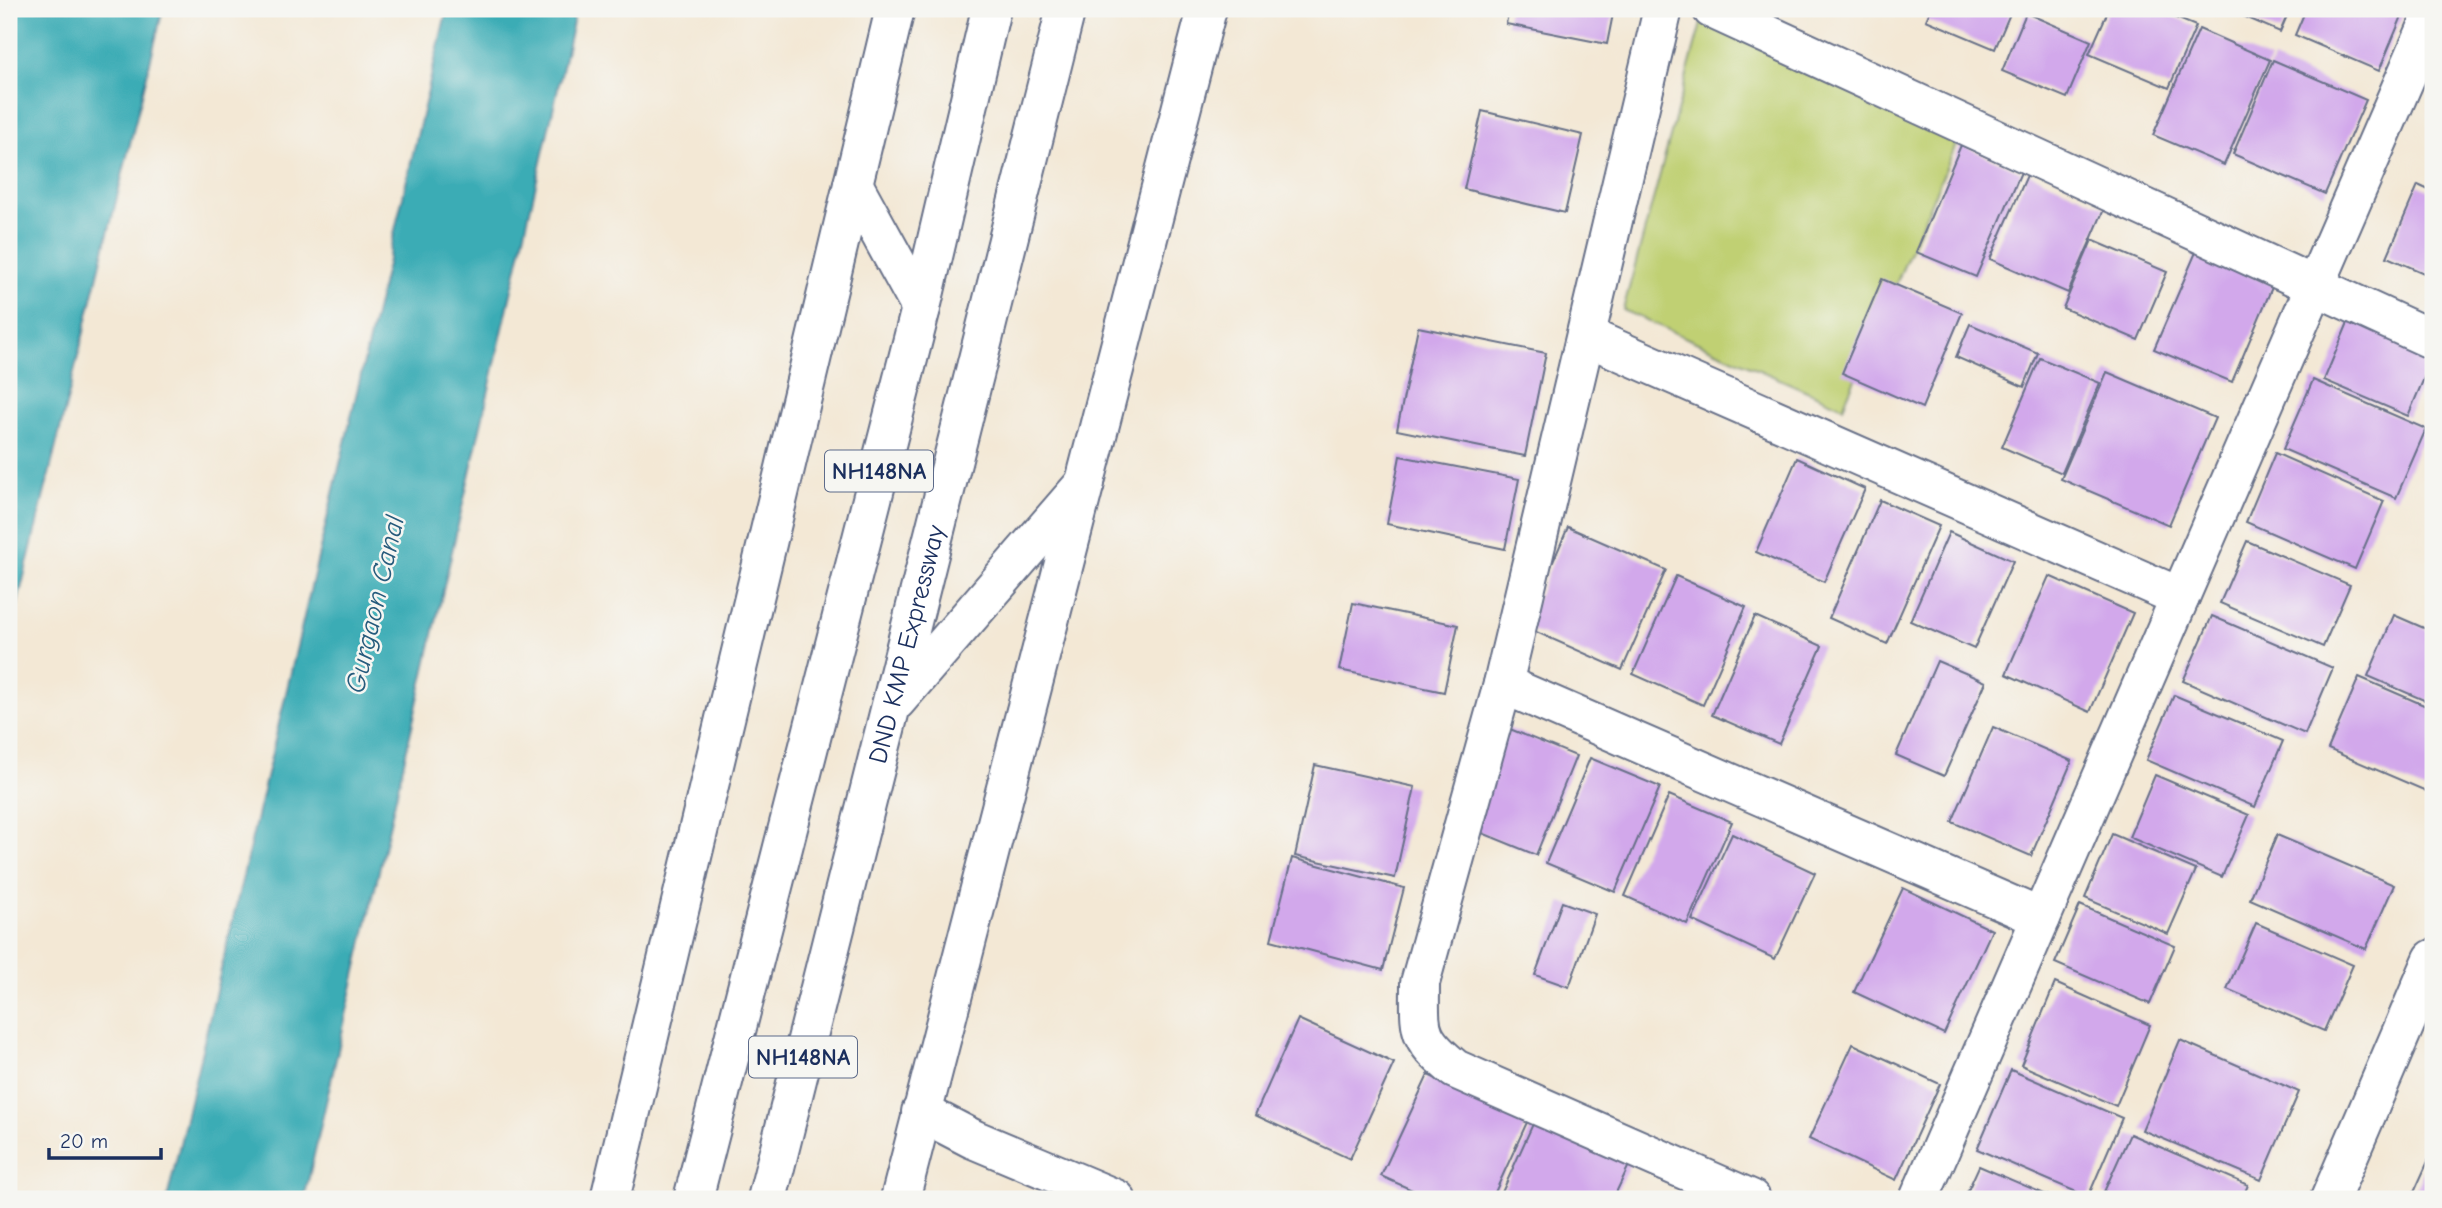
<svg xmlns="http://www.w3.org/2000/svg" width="2442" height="1208" font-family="'Comic Neue',sans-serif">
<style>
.green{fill:#c0d073;stroke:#6e8068;stroke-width:2}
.water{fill:#3aacb5;stroke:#2a6e8a;stroke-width:2}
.building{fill:#d2a8eb}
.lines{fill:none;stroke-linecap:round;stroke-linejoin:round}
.minor-casing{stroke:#677088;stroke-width:42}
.tertiary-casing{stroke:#677088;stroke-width:42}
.trunk-casing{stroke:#677088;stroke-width:42}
.minor{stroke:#fff;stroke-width:38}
.tertiary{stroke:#fff;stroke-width:38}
.trunk{stroke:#fff;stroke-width:38}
.labels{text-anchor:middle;stroke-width:5;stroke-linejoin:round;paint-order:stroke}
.shield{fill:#f6f6f2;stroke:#5d6b8a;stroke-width:2}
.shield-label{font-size:24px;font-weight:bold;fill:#1b2f5e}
.street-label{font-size:26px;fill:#1b2f5e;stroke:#f6f6f2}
.water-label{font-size:28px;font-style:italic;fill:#265b7c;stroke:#f6f6f2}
</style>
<rect width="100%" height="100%" fill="#f6f6f2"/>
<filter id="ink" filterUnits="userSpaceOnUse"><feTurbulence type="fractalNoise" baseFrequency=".0143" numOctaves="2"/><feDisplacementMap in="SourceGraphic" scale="14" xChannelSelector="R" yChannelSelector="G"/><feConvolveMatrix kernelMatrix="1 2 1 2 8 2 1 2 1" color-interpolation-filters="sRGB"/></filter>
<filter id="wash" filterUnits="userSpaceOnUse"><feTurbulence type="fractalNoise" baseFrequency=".00686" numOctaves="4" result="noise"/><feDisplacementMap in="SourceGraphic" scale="28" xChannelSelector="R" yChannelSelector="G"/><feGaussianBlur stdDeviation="1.57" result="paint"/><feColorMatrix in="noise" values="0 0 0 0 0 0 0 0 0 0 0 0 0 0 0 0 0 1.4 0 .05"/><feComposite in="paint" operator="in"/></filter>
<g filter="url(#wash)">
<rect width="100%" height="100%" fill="#f3e8d5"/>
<polygon class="green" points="1702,20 1959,138 1843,407 1623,310"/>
<g class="water">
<polygon points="9,9 163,9 9,638"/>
<polygon points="447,9 576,9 304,1199 167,1199"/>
</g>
<g id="blocks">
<g class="building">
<polygon points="1509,9 1614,9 1607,44 1506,24"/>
<polygon points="1931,9 2012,9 1995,49 1926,20"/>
<polygon points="2109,9 2154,9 2196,26 2169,88 2089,54"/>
<polygon points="2227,9 2290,9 2280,32"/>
<polygon points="2306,9 2405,9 2379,71 2295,35"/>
<polygon points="2026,13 2091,41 2067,98 2002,71"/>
<polygon points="2199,29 2270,60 2224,165 2153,135"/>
<polygon points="2273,60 2366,100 2325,194 2233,154"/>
<polygon points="1482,111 1583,135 1565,213 1464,189"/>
<polygon points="1961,145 2021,172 1976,277 1916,252"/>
<polygon points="2028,173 2105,207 2068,293 1990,259"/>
<polygon points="2418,185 2433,192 2433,277 2387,257"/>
<polygon points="2092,240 2167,272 2138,340 2063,308"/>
<polygon points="2196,252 2273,285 2232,382 2154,349"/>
<polygon points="1882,279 1962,313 1922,408 1842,373"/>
<polygon points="2354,308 2433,357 2408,416 2324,380"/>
<polygon points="1970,324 2038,353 2024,387 1956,357"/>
<polygon points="1418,327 1546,353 1525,456 1397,430"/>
<polygon points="2040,358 2100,383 2062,473 2002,447"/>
<polygon points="2107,372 2215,418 2169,525 2061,479"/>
<polygon points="2313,380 2426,429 2396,498 2283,449"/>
<polygon points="2275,453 2384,501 2355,569 2246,522"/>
<polygon points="1400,456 1519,479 1505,549 1387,524"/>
<polygon points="1797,458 1865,489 1824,582 1756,552"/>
<polygon points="1880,500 1939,526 1887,644 1829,618"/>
<polygon points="1568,527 1666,570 1622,670 1525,627"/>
<polygon points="1949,532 2013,561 1974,649 1910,621"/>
<polygon points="2247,541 2350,585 2323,647 2220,603"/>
<polygon points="1676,576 1746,607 1703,705 1633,674"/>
<polygon points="2049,576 2133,613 2090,712 2006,674"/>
<polygon points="1353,603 1458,625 1444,692 1339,670"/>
<polygon points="2394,615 2433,632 2433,704 2368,676"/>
<polygon points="1755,616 1822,646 1779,744 1712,715"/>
<polygon points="2212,616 2333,668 2305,734 2183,681"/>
<polygon points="1937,661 1986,682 1944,776 1896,755"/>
<polygon points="2359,677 2433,709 2433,794 2328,749"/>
<polygon points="2174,695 2283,741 2255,807 2146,760"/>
<polygon points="1505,727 1576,756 1536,855 1465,826"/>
<polygon points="1993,727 2072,761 2031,856 1952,822"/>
<polygon points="1590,758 1660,787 1615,892 1546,863"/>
<polygon points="1315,765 1415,787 1395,878 1295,856"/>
<polygon points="2155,775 2249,815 2222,877 2129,837"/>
<polygon points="1669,795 1732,822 1687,924 1625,896"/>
<polygon points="1732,834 1815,873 1775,959 1692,920"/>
<polygon points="2112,834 2196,870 2168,934 2085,898"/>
<polygon points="2277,835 2394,885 2366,949 2250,899"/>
<polygon points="1292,858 1404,888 1383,970 1271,940"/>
<polygon points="1903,888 1992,930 1944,1034 1854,992"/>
<polygon points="1562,902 1595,914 1569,987 1535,975"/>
<polygon points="2080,905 2175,946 2150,1004 2055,963"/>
<polygon points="2256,923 2353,965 2324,1031 2227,989"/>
<polygon points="2055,983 2150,1025 2116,1106 2021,1065"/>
<polygon points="1298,1019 1394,1063 1350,1159 1255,1115"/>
<polygon points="2180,1040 2299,1092 2261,1180 2142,1130"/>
<polygon points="1853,1044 1940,1084 1896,1180 1809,1139"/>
<polygon points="2011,1070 2122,1118 2088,1197 1977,1149"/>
<polygon points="1428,1075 1528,1120 1492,1199 1432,1199 1381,1176"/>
<polygon points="1537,1115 1632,1159 1613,1199 1499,1199"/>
<polygon points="2130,1134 2248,1185 2242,1199 2115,1199 2103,1194"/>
<polygon points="2429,1159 2433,1161 2433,1199 2411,1199"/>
<polygon points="1979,1166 2056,1199 1964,1199"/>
</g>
</g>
</g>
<g filter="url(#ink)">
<use href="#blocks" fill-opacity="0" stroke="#677088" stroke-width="2"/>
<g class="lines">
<defs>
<g id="minor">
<path d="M1663,9L1503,684L1420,983C1420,1031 1416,1037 1455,1069L1751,1199"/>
<polyline points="1712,9 2433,340"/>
<polyline points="1588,337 2180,597"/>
<polyline points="1503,684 2041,918"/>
<polyline points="1919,1199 2433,14"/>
<polyline points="2330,1199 2433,959"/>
</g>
<g id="tertiary">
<polyline points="921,1112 973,1139 1116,1199"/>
<polyline points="610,1199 895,9"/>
<polyline points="900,1199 1207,9"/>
</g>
<g id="trunk">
<polyline points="853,184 921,308"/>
<polyline points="896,701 1085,483"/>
<polyline points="693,1199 921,308 991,9"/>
<path id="s1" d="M767,1199L1066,9"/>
</g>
</defs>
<use href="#minor" class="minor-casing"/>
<use href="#tertiary" class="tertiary-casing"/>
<use href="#trunk" class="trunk-casing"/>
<use href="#minor" class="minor"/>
<use href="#tertiary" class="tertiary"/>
<use href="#trunk" class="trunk"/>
</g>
</g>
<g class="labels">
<g class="shield">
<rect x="825" y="450.5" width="108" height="41" rx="5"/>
<rect x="749" y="1036.5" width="108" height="41" rx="5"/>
</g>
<g class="shield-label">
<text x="879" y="479">NH148NA</text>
<text x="803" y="1065">NH148NA</text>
</g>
<g class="street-label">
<text dy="9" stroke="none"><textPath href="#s1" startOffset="572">DND KMP Expressway</textPath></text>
</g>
<g class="water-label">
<text transform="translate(374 604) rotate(-77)" y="10">Gurgaon Canal</text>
</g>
</g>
<rect width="2442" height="1208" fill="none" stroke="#f6f6f2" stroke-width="35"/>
<path d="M49 1148v10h112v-10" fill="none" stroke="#1b2f5e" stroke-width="3.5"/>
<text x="60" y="1148" font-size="21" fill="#1b2f5e" stroke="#f6f6f2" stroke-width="5" paint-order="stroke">20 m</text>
</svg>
